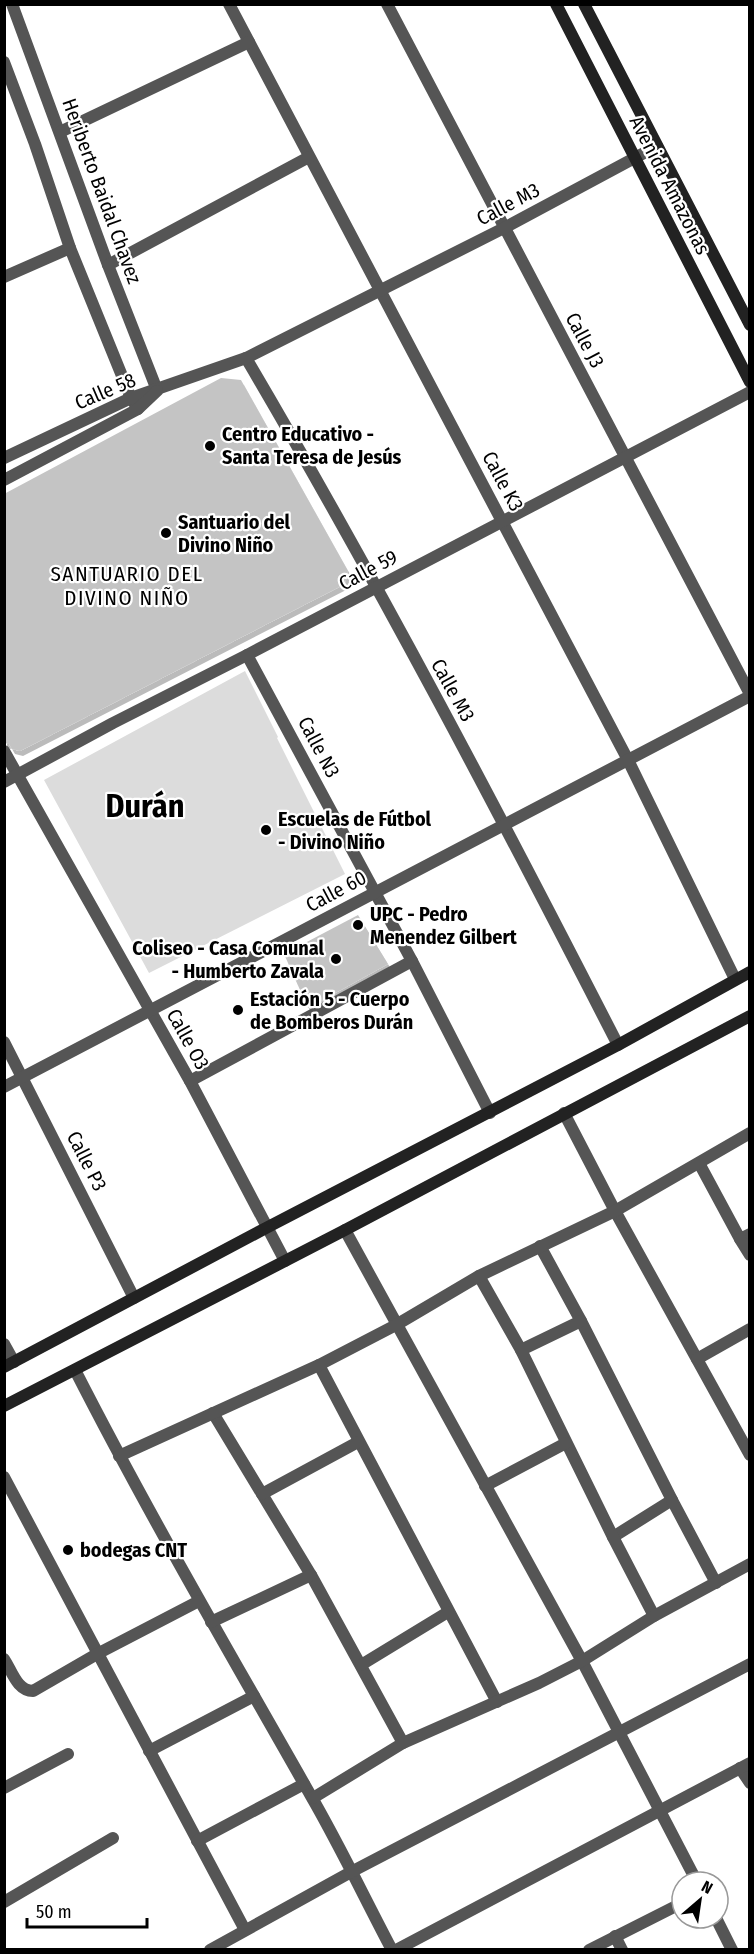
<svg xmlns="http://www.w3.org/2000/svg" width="754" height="1954" font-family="'Fira Sans Condensed',sans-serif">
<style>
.green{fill:#dcdcdc}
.building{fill:#c4c4c4;filter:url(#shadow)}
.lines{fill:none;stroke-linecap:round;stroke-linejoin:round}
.street{stroke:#555;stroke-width:12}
.secondary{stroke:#222;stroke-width:12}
.poi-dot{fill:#000;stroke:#fff;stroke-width:2}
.labels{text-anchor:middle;stroke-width:4.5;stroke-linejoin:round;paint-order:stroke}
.street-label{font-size:20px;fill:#000;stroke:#fff}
.poi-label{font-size:20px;font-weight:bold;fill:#000;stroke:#fff;text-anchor:start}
.neighbourhood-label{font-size:21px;letter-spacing:1.5px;fill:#000;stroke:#fff}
.town-label{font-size:32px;font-weight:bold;fill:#000;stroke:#fff}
</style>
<defs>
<filter id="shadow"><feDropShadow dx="3" dy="5" stdDeviation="0" flood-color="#0004"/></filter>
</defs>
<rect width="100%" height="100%" fill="#fff"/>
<polygon class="green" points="245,671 278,737 277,738 345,874 149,973 44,780"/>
<g class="building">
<polygon points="221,378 241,380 348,571 345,584 20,751 12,749 9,744 4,743 4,494"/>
<polygon points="358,915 388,964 308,1008 284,954"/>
</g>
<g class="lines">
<g class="street">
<polyline points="12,4 108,265 157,390"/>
<polyline points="229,4 628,760 735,979"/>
<polyline points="387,4 750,694"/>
<polyline points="4,62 35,144 70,248 131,398 138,409"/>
<polyline points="60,132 249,42"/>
<polyline points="108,265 309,157"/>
<polyline points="4,277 70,248"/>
<path d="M246,358C378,582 499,813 618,1045"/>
<polyline points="4,458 131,398 246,358 504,228 657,146"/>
<polyline points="4,480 138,409 157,391"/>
<polyline points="247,655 412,961 490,1113"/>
<polyline points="4,751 190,1081 285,1261"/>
<polyline points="4,782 113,723 247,655 750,392"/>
<polyline points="4,1042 134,1298"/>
<polyline points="190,1081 412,961"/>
<polyline points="4,1087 750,696"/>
<polyline points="564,1113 615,1211 750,1455"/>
<polyline points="699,1163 740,1239 750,1234"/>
<polyline points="345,1230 582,1661 697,1882"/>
<polyline points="740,1239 750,1255"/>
<polyline points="540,1246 581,1321 672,1500 613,1537"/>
<polyline points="479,1276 521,1350"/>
<polyline points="581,1321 521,1350 613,1537 654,1616"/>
<polyline points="4,1344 14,1362"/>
<polyline points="697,1359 750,1329"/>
<polyline points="319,1365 497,1702"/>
<path d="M75,1370C149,1515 231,1655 311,1796C340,1846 365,1899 392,1950"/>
<polyline points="213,1413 311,1575 403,1743"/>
<polyline points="119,1456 319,1365 396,1325 479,1276 615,1211 750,1133"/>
<polyline points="4,1477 245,1930"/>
<polyline points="485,1486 566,1443"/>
<polyline points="262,1494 358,1442"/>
<polyline points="672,1500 716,1583"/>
<polyline points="211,1622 311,1575"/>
<path d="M4,1659C12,1671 17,1691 33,1691L97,1654L199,1601"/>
<polyline points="361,1665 448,1612"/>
<polyline points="149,1751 254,1696"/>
<polyline points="740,1768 750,1783"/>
<polyline points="4,1788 68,1754"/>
<polyline points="313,1798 403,1743 539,1683 582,1661 654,1616 750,1564"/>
<polyline points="197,1841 304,1784"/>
<polyline points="4,1902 113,1838"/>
<polyline points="716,1918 732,1950"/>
<polyline points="615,1936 622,1950"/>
<polyline points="210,1950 351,1872 750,1664"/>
<polyline points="396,1950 750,1763"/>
<polyline points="589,1950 682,1903"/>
</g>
<g class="secondary">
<polyline points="556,4 750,382"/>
<polyline points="584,4 750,325"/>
<polyline points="4,1367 266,1228 618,1045 750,972"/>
<polyline points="4,1406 345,1230 750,1016"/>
</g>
</g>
<g class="poi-dot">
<circle cx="210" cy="446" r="6"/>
<circle cx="166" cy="533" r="6"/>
<circle cx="266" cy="830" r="6"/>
<circle cx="358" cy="925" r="6"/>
<circle cx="336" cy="959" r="6"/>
<circle cx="238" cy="1010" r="6"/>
<circle cx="68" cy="1550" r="6"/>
</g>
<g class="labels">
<g class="street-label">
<text transform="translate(670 185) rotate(63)" y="7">Avenida Amazonas</text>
<text transform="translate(102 191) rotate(70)" y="7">Heriberto Baidal Chavez</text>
<text transform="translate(508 204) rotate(-28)" y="7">Calle M3</text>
<text transform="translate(585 340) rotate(62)" y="7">Calle J3</text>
<text transform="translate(105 391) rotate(-23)" y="7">Calle 58</text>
<text transform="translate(503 481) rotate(62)" y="7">Calle K3</text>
<text transform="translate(368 570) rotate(-28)" y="7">Calle 59</text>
<text transform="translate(453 690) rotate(61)" y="7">Calle M3</text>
<text transform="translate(319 747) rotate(62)" y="7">Calle N3</text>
<text transform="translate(336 891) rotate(-28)" y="7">Calle 60</text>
<text transform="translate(188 1039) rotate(61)" y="7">Calle O3</text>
<text transform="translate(87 1161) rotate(63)" y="7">Calle P3</text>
</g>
<g class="poi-label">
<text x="222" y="441">Centro Educativo -<tspan x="222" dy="23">Santa Teresa de Jesús</tspan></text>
<text x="178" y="529">Santuario del<tspan x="178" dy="23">Divino Niño</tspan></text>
<text x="278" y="826">Escuelas de Fútbol<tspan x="278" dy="23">- Divino Niño</tspan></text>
<text x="370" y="921">UPC - Pedro<tspan x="370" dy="23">Menendez Gilbert</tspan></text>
<text x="324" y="955" text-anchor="end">Coliseo - Casa Comunal<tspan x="324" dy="23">- Humberto Zavala</tspan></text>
<text x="250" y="1006">Estación 5 - Cuerpo<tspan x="250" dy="23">de Bomberos Durán</tspan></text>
<text x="80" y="1557">bodegas CNT</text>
</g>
<g class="neighbourhood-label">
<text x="127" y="581">SANTUARIO DEL<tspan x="127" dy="24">DIVINO NIÑO</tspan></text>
</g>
<g class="town-label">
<text x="145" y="817">Durán</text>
</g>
</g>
<rect width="754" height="1954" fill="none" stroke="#000000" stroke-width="12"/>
<g transform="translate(700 1900) rotate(29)"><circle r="28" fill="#ffffff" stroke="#999999" stroke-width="1.5"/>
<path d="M0-4.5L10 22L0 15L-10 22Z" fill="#000000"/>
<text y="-9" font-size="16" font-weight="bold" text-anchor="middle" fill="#000000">N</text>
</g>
<path d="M27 1918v9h120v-9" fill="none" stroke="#000000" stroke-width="3"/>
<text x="36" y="1918" font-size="18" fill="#000000" stroke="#ffffff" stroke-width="4.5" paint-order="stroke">50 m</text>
</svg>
